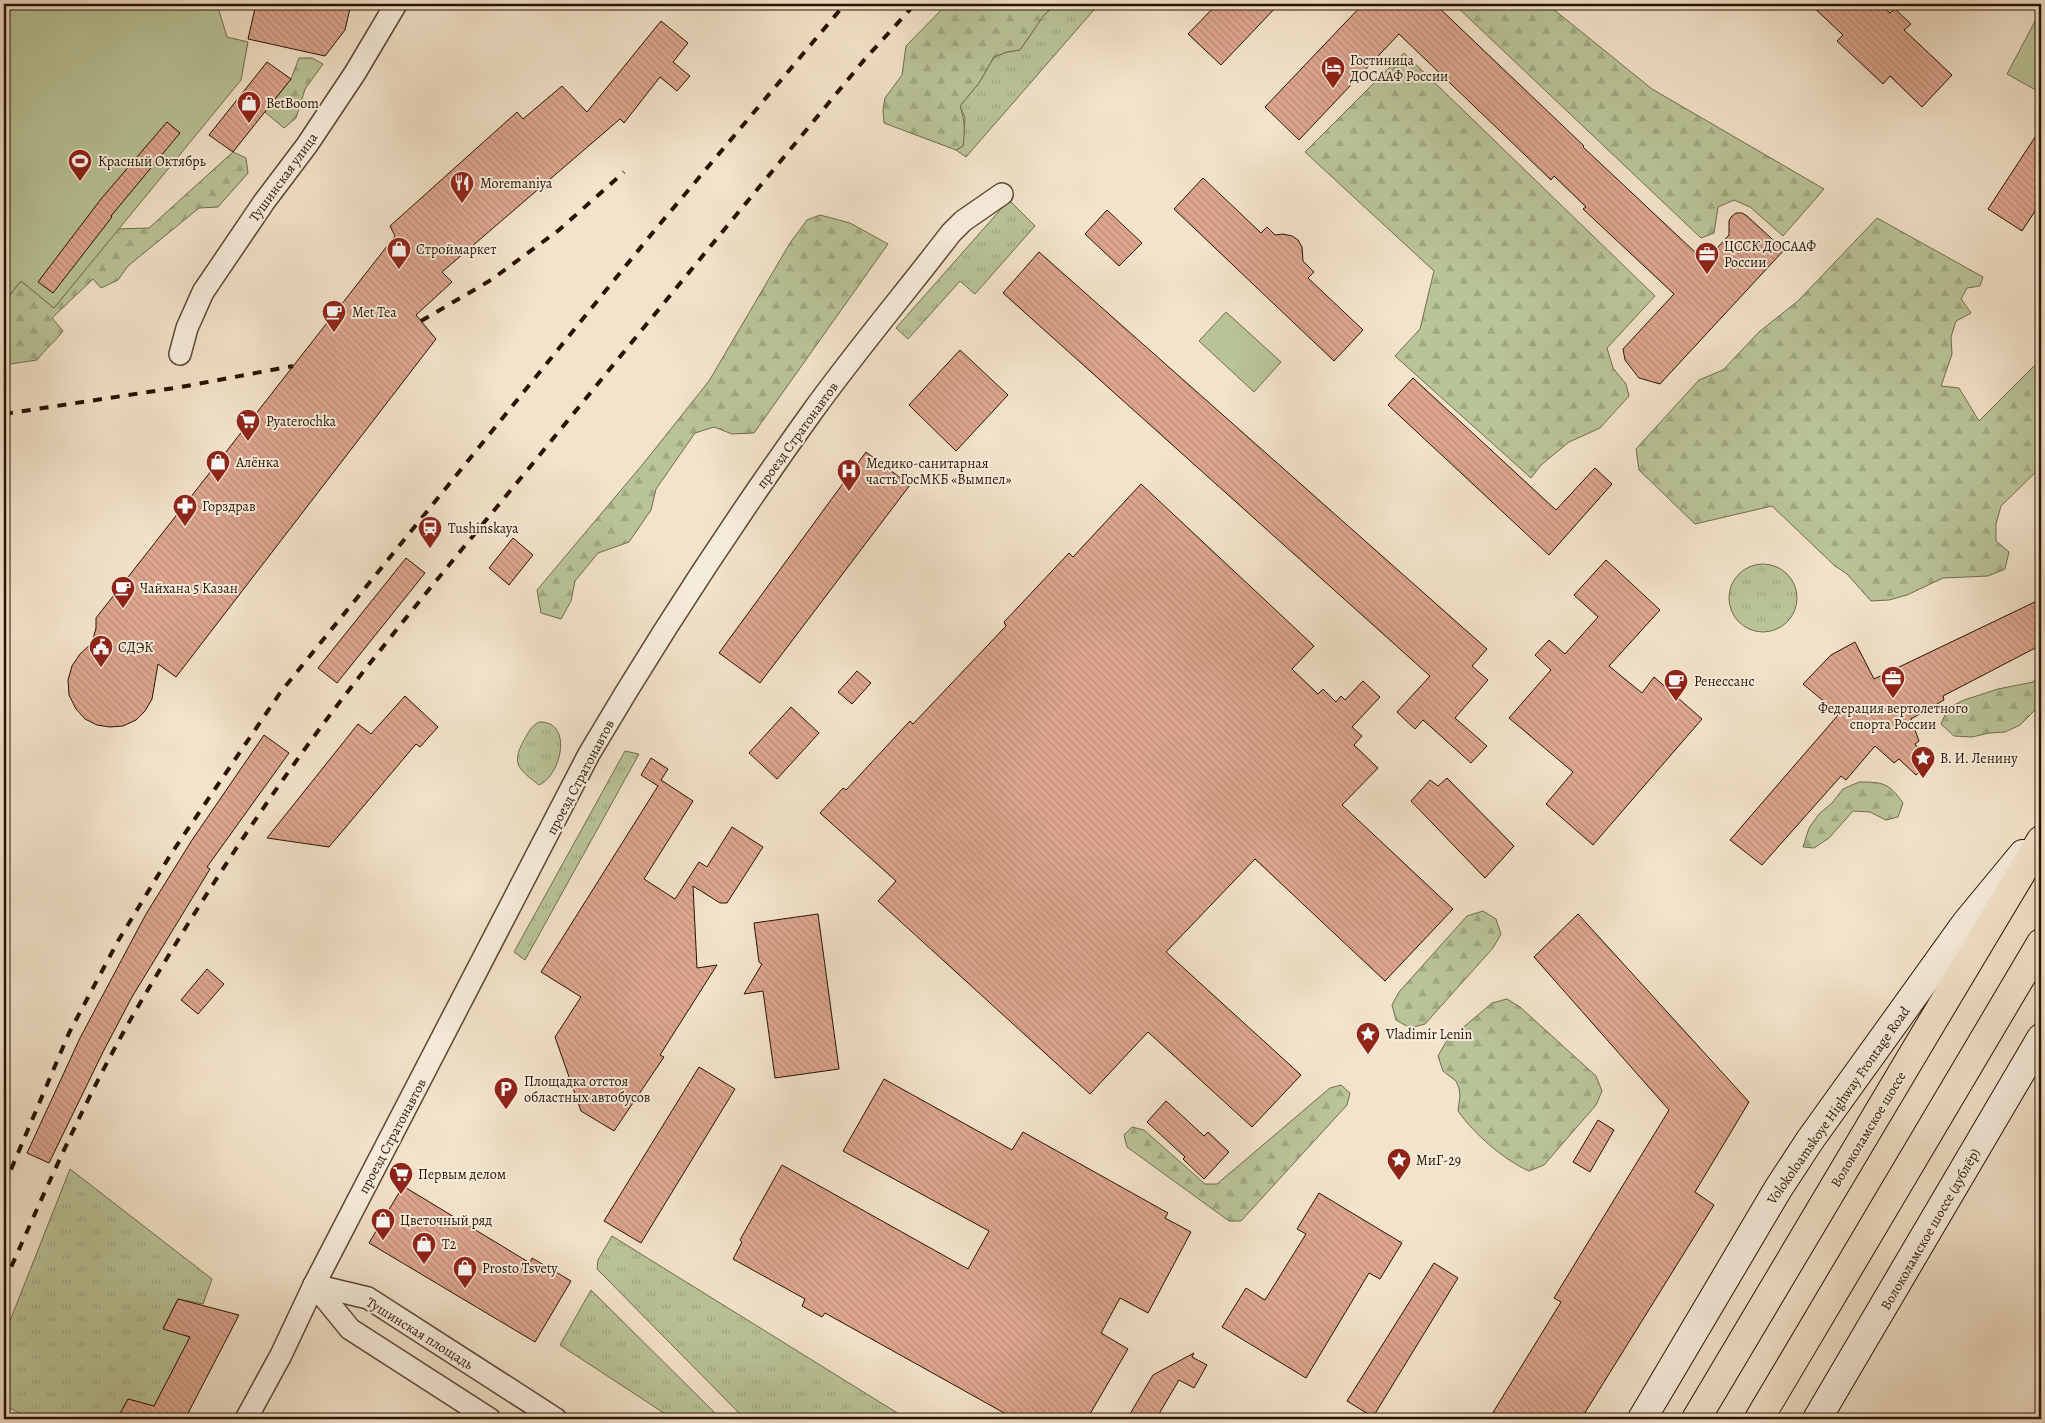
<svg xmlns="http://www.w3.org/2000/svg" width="2045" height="1423" font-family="Alegreya,serif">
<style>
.grass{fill:url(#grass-tufts);stroke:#706c4c}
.forest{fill:url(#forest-firs);stroke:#706c4c}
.park{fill:#b9c498;stroke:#706c4c}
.building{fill:url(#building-back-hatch);stroke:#271300}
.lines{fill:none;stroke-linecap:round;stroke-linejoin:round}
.street-casing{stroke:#5a4732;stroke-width:24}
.secondary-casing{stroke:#271300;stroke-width:30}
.primary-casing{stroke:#271300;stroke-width:30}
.street{stroke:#f7eddd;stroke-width:21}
.secondary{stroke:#f7eddd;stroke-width:28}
.primary{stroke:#f3e3ca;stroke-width:28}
.rail{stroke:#271300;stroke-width:4;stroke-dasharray:9 9;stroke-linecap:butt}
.labels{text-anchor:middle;stroke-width:4;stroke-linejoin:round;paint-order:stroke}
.poi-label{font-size:14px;fill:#271300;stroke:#f7eddd;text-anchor:start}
.street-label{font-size:14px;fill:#271300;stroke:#f7eddd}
</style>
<defs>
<pattern id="grass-tufts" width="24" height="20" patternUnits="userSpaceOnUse" patternTransform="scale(1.25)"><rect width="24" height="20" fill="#b9c498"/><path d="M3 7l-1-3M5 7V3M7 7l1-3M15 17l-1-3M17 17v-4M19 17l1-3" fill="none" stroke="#9fa881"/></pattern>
<pattern id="forest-firs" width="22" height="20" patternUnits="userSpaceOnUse" patternTransform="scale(1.25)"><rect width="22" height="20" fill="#b9c498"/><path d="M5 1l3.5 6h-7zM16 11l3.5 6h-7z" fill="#9fa881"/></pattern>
<pattern id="building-back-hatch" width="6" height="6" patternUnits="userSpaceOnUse" patternTransform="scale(1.25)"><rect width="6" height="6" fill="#dea68f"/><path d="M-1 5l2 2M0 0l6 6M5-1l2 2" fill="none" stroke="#be8e7a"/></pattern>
</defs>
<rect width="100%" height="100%" fill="#f3e3ca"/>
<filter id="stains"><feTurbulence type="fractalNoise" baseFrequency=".004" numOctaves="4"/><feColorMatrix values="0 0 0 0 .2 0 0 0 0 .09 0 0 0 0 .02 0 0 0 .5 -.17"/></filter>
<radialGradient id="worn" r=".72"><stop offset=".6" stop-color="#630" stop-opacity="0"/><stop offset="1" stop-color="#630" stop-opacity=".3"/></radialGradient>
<g class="grass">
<polygon points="1080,4 1099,4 966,157 956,150 963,146 965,118 960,106 979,83 994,57 1007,52 1020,50 1044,15 1055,5 1070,6"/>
<polygon points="1009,200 1035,226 975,294 960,281 908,339 896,328"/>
<circle cx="1763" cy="598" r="34"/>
<path d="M539,722C574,721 561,776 539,785C520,770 510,765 524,740C528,733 531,726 539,722Z"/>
<polygon points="625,751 639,754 525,960 514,952"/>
<polygon points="70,1169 212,1279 203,1304 178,1299 163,1328 190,1337 154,1406 128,1399 117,1419 31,1419 4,1405 4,1336"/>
<polygon points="612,1236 907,1419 745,1419 597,1269 598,1260"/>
<polygon points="591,1290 721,1419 673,1419 560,1345"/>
</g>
<g class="forest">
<path d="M947,4H1080L1070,6L1055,5L1044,15L1020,50L1007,52L994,57L979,83L960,106C965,120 965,131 963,146L956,150L884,123L883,110L885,98L902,75L906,46Z"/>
<polygon points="1454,4 1547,4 1652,89 1824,189 1783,236 1750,207 1734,200 1718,207 1714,233 1701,238"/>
<polygon points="1404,53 1655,296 1607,348 1613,368 1626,384 1629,396 1600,428 1569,442 1541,465 1531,478 1395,356 1420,329 1434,271 1305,152"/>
<polygon points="299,58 312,58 323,64 305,89 296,118 284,128 265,112 291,79"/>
<path d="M233,152L246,158L248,173L218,207L199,208L128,266L118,280L101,288L93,279L52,318L63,331C55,342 45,349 37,360L4,365V323L6,320C0,305 12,292 21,281L54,308L118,229L149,228Z"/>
<polygon points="820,215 850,223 888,244 754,433 732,434 714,427 695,433 656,489 651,510 629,542 598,553 575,581 571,601 561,619 541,613 537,590 643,464 709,381 790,243 807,220"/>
<polygon points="1877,218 1983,277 1980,286 1967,288 1961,299 1971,313 1956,321 1951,337 1952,354 1941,386 1959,388 1979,421 2041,359 2041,467 2001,506 1996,524 1996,541 2009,552 2005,569 1988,576 1943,578 1907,595 1889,600 1871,601 1847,574 1835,566 1772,506 1695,524 1639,470 1636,449 1699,380 1723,370 1759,332 1798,301"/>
<polygon points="2041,672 2041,704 2020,725 2005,732 1989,733 1972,737 1954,736 1941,724 1948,708 1964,700 1998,689 2033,682"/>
<path d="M1859,782C1883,782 1889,783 1903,803L1898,817L1886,820L1870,812L1853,811L1829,838L1814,848L1803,847L1809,828L1819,814L1832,803L1843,789Z"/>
<polygon points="1483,911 1496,919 1501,934 1493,948 1425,1024 1410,1028 1396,1020 1392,1005 1399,992 1467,916"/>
<path d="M1507,999L1520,1007L1596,1076L1602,1091L1596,1105L1544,1165L1529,1171C1504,1160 1474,1134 1458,1111L1460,1096L1459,1088L1456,1081L1443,1071L1438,1056L1446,1042L1492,1003Z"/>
<polygon points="1341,1085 1350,1093 1347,1105 1241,1221 1229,1221 1127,1147 1124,1135 1132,1127 1144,1130 1205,1184 1217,1184 1330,1088"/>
</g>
<g class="park">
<polygon points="4,4 217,4 227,37 248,42 241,80 54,308 21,281 4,302"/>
<polygon points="2033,4 2041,4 2041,93 2007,74 2041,10"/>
<polygon points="1226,312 1281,362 1254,392 1199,341"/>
</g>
<g class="building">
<polygon points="256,4 351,4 345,30 325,56 248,39"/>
<polygon points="1217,4 1279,4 1221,65 1188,34"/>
<polygon points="1363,4 1435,4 1584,146 1583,147 1696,253 1700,248 1709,257 1729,235 1729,221 1731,217 1736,213 1742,213 1747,216 1784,250 1660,384 1639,378 1625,360 1623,349 1674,294 1583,209 1586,207 1554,176 1551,180 1399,34 1299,140 1265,107"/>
<polygon points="1810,4 1880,4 1890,13 1895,9 1911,24 1904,30 1952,75 1922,107 1890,76 1883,84 1837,41 1843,35"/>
<polygon points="661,21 688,43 673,62 690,76 677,91 660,77 624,123 620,119 442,272 452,282 416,315 436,339 176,677 158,664 152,699 145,711 136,720 123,726 110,727 97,725 85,719 76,709 69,695 68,680 72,666 80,654 92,643 96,628 96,618 395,236 390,226 517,112 523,119 562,86 587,112"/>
<polygon points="267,62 291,79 233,152 209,135"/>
<polygon points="167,122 180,133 111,216 112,217 53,293 38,282 101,199"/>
<polygon points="2041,128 2041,202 2022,231 1988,209"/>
<polygon points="1203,178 1261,233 1267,227 1275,235 1283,234 1292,236 1298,240 1302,247 1303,261 1314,272 1308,278 1363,330 1334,361 1174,209"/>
<polygon points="1107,210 1142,243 1119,266 1085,234"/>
<polygon points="1039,252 1487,649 1472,666 1488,680 1455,718 1487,746 1471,763 1423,720 1415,729 1397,712 1430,676 1003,293"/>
<polygon points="960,350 1008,395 956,451 909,405"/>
<polygon points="1413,378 1556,510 1595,468 1612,484 1549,555 1388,405"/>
<polygon points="866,452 910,485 760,683 719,653"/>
<polygon points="1141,484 1314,646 1292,669 1318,694 1323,689 1336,702 1341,696 1345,700 1363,681 1380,697 1352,727 1362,736 1354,745 1378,768 1342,805 1453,909 1385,981 1255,859 1166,952 1301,1075 1252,1127 1148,1032 1090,1094 878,901 896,881 820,813 843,788 846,790 910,721 913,724 1006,626 1004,622 1069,553 1073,557"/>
<polygon points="513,538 533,555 509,585 489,568"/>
<polygon points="406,558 425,573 337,683 318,668"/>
<polygon points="1606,560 1660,610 1609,666 1642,693 1654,677 1702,719 1593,845 1546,804 1573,772 1509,718 1551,670 1535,655 1549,640 1565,654 1598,617 1574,595"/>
<polygon points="2041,599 2041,645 1943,696 1944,700 1911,719 1919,741 1915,744 1929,764 1916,775 1899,759 1894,763 1875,746 1846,780 1841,776 1762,865 1730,840 1839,714 1803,684 1831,655 1855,642 1874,679"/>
<polygon points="857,671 871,683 852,704 838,692"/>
<polygon points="405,696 438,727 420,747 416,744 329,847 267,838 358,724 371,734"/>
<polygon points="791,707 819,733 777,779 749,753"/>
<polygon points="264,735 289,753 207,867 210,869 132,997 103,1052 49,1163 27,1153 80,1038 146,914 192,840"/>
<polygon points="651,758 668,769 661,780 693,801 644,879 675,899 699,862 707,867 732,827 763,847 727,903 720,903 693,886 697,968 717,965 660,1055 664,1057 614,1131 581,1111 555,1037 581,997 541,972 658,786 641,775"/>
<polygon points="1447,778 1514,846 1485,878 1411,801 1430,780 1438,786"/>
<polygon points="818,914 839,1069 775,1078 763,991 744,994 762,964 759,962 754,923"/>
<polygon points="1578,914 1749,1102 1695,1192 1714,1205 1581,1419 1489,1419 1561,1302 1554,1298 1669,1110 1534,957"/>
<polygon points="207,969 224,984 198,1014 181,1000"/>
<polygon points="699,1067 735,1089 641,1243 604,1221"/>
<polygon points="884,1079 1012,1150 1023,1132 1168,1213 1165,1218 1191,1232 1148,1313 1120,1298 1101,1333 1128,1349 1087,1419 1015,1419 825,1313 822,1317 802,1306 805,1299 733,1259 742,1242 740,1240 782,1165 968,1269 989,1231 843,1151"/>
<polygon points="1166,1101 1204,1136 1208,1132 1229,1152 1204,1179 1183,1159 1185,1157 1147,1122"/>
<polygon points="1598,1120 1614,1130 1590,1172 1573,1162"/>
<polygon points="403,1186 530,1263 532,1258 571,1281 535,1342 369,1243"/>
<polygon points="1319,1193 1402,1243 1380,1279 1369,1273 1306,1378 1222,1327 1246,1288 1265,1300 1306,1234 1297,1229"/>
<polygon points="1434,1263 1458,1278 1373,1417 1347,1401"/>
<polygon points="178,1299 239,1315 185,1419 117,1419 128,1399 154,1406 190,1337 163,1329"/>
<polygon points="1194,1353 1192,1357 1207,1365 1194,1388 1179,1380 1156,1419 1127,1419 1153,1375"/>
</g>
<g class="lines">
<defs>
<g id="street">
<polyline points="180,354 187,328 203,292 264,202 307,145 355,73 396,4"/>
<polyline points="314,1285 368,1298 556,1419"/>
<polyline points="314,1285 350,1329 490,1419"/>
<path d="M246,1419L281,1355L314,1285L589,754C658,637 733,522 812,412C856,351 905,293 951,233L963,221L1002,194"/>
</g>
<g id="secondary">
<polyline points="1642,1419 1778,1189 1810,1140 1966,923 2023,854"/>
<polyline points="1817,1419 2041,1038"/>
</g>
<g id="primary">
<path d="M1696,1419C1810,1225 1926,1033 2041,840"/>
<polyline points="1759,1419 2041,943"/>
</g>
</defs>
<use href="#street" class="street-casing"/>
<use href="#secondary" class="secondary-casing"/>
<use href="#primary" class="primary-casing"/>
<use href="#street" class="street"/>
<use href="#secondary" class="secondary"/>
<use href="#primary" class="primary"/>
<g class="rail">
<polyline points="421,321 491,280 559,230 624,172"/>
<polyline points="4,414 181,387 293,366"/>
<polyline points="4,1186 69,1033 118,941 171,854 280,693 654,231 845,4"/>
<path d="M4,1283C47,1187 89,1089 143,998C203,897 268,796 339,703C402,621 468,542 534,462C644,327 754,193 865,59L915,4"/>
</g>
</g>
<defs>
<symbol id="hotel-pin" viewBox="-11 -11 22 30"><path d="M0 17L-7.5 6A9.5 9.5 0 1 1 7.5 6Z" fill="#8f2418" stroke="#f7eddd"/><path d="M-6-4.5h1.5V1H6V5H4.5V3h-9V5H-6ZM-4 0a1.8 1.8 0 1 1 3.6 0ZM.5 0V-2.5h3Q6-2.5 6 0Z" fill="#fff"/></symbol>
<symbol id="shop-pin" viewBox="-11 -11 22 30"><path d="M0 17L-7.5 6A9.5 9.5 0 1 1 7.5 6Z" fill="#8f2418" stroke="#f7eddd"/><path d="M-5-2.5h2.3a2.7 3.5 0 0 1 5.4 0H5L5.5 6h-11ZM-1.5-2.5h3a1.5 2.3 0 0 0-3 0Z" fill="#fff"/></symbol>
<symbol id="stadium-pin" viewBox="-11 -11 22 30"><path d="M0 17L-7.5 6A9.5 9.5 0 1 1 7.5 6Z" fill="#8f2418" stroke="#f7eddd"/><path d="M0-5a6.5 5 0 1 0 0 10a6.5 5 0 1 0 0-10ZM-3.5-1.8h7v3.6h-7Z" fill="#fff"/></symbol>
<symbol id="restaurant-pin" viewBox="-11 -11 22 30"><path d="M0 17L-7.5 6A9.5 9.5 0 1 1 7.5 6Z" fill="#8f2418" stroke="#f7eddd"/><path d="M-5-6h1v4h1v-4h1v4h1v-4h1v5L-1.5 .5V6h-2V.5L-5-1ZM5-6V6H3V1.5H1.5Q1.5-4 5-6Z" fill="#fff"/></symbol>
<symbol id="office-pin" viewBox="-11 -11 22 30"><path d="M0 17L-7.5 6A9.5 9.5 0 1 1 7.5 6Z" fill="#8f2418" stroke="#f7eddd"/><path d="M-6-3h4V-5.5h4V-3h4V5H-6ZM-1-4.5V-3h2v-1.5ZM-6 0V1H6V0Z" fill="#fff"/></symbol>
<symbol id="cafe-pin" viewBox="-11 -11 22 30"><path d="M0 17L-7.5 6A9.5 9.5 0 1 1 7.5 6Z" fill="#8f2418" stroke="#f7eddd"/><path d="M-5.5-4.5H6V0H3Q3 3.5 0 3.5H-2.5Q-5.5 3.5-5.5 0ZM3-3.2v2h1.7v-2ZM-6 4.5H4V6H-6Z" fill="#fff"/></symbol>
<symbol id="supermarket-pin" viewBox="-11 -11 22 30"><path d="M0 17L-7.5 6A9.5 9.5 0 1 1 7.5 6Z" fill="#8f2418" stroke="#f7eddd"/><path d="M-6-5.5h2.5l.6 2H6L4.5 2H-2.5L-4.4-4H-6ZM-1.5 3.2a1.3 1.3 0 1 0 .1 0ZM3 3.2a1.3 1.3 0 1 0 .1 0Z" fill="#fff"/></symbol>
<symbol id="hospital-pin" viewBox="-11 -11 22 30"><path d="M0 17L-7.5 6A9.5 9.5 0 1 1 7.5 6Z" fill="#8f2418" stroke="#f7eddd"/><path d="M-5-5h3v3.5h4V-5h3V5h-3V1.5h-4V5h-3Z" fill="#fff"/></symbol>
<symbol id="pharmacy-pin" viewBox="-11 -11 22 30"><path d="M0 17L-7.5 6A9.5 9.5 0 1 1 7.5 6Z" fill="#8f2418" stroke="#f7eddd"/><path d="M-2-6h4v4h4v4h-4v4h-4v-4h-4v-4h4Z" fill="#fff"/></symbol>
<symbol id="station-pin" viewBox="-11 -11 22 30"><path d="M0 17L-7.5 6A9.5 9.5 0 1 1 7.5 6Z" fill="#8f2418" stroke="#f7eddd"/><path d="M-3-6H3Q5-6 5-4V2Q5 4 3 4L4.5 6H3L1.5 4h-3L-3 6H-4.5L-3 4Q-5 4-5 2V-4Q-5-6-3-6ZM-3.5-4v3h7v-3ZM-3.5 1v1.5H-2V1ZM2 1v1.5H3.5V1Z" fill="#fff"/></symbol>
<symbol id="civic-pin" viewBox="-11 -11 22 30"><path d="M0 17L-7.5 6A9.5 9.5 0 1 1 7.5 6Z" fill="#8f2418" stroke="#f7eddd"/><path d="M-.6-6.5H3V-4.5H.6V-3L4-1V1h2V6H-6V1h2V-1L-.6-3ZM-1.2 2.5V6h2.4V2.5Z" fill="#fff"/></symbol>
<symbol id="sight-pin" viewBox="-11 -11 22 30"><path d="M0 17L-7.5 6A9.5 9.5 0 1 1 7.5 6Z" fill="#8f2418" stroke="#f7eddd"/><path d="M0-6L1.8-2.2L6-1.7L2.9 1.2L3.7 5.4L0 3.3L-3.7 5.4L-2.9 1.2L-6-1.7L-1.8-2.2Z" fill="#fff"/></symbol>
<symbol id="parking-pin" viewBox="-11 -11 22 30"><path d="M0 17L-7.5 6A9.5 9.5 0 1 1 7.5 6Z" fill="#8f2418" stroke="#f7eddd"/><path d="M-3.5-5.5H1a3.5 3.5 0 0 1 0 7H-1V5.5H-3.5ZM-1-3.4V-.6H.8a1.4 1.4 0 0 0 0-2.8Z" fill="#fff"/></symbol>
</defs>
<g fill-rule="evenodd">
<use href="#hotel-pin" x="1319" y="54" width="28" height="38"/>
<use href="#shop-pin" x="235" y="89" width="28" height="38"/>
<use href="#stadium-pin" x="66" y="147" width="28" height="38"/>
<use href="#restaurant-pin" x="448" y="169" width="28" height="38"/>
<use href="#shop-pin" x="385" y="235" width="28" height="38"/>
<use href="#office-pin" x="1693" y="240" width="28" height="38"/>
<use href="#cafe-pin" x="320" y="298" width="28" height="38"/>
<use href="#supermarket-pin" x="234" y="407" width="28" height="38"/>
<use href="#shop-pin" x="204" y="448" width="28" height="38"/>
<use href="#hospital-pin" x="835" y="457" width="28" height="38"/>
<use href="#pharmacy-pin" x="171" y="492" width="28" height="38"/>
<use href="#station-pin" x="416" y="514" width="28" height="38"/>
<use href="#cafe-pin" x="109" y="574" width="28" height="38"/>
<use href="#civic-pin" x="87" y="633" width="28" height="38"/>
<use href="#office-pin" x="1879" y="664" width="28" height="38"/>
<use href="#cafe-pin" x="1662" y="667" width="28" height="38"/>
<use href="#sight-pin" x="1909" y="744" width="28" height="38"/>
<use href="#sight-pin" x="1354" y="1020" width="28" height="38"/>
<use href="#parking-pin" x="492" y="1075" width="28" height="38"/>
<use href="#sight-pin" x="1385" y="1146" width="28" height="38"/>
<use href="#supermarket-pin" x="387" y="1160" width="28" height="38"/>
<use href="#shop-pin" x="369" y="1206" width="28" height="38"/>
<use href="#shop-pin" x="410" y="1230" width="28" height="38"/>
<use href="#shop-pin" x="451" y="1254" width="28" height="38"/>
</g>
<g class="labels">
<g class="poi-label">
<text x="1350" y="65">Гостиница<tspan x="1350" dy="16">ДОСААФ России</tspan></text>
<text x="266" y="108">BetBoom</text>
<text x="98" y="166">Красный Октябрь</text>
<text x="480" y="188">Moremaniya</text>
<text x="1724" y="251">ЦССК ДОСААФ<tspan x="1724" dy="16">России</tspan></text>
<text x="416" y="254">Строймаркет</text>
<text x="352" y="317">Met Tea</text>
<text x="266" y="426">Pyaterochka</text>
<text x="236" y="467">Алёнка</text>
<text x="866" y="468">Медико-санитарная<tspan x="866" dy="16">часть ГосМКБ «Вымпел»</tspan></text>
<text x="202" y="511">Горздрав</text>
<text x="448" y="533">Tushinskaya</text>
<text x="140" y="593">Чайхана 5 Казан</text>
<text x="118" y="652">СДЭК</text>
<text x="1694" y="686">Ренессанс</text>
<text x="1893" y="713" text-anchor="middle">Федерация вертолетного<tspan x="1893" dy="16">спорта России</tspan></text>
<text x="1940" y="763">В. И. Ленину</text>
<text x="1386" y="1039">Vladimir Lenin</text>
<text x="524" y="1086">Площадка отстоя<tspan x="524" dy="16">областных автобусов</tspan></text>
<text x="1416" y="1165">МиГ-29</text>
<text x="418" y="1179">Первым делом</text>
<text x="400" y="1225">Цветочный ряд</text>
<text x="442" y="1249">T2</text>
<text x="482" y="1273">Prosto Tsvety</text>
</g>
<g class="street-label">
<text transform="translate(283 177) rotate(-54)" y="5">Тушинская улица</text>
<text transform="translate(797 435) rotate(-54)" y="5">проезд Стратонавтов</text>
<text transform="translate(580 777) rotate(-62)" y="5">проезд Стратонавтов</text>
<text transform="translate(1838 1105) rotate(-55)" y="5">Volokoloamskoye Highway Frontage Road</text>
<text transform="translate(1868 1129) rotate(-59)" y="5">Волоколамское шоссе</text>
<text transform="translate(392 1136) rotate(-62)" y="5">проезд Стратонавтов</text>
<text transform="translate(1930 1229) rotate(-60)" y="5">Волоколамское шоссе (дублёр)</text>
<text transform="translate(420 1333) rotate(32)" y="5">Тушинская площадь</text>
</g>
</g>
<rect width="2045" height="1423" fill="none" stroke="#f3e3ca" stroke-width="20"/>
<rect x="5" y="5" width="2035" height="1413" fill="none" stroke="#271300" stroke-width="2.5"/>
<rect x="10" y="10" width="2025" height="1403" fill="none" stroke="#271300"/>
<rect width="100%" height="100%" filter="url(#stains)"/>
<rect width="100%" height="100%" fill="url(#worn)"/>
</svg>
